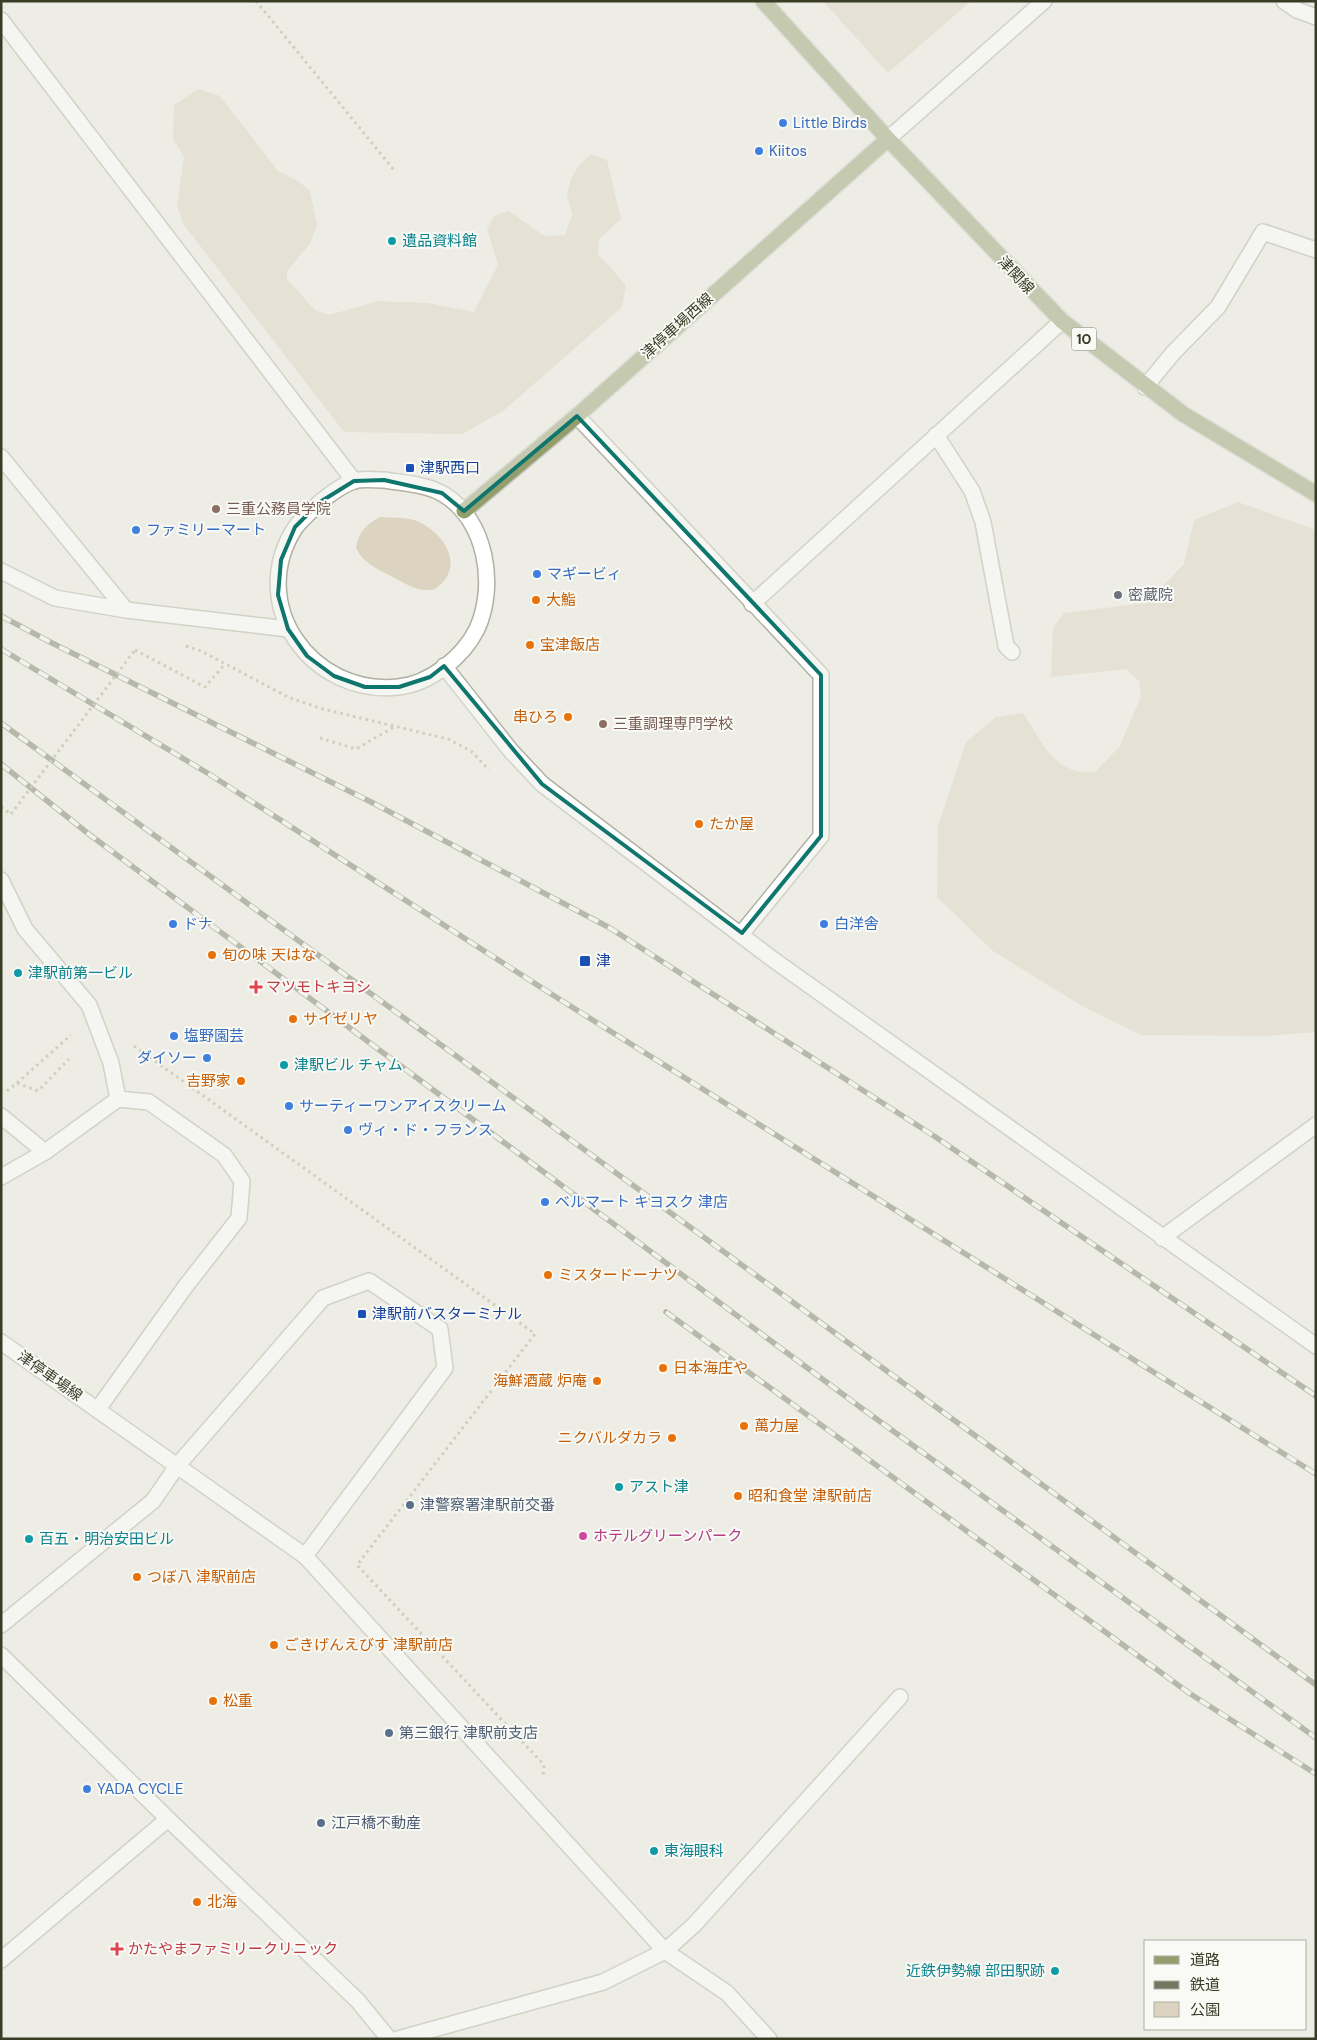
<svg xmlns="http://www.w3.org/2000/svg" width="1317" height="2040" font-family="'DM Sans','Noto Sans JP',sans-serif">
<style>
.green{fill:#dcd4c0}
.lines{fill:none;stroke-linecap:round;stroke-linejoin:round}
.minor-casing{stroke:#b0b1a4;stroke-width:18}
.major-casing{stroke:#c8c9c2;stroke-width:18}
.path{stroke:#a8ad88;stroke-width:3;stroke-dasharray:2.5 4;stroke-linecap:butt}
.minor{stroke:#fff;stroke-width:15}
.major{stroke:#949e6d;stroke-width:15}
.rail-casing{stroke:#747860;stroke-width:5.5}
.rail{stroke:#f9f9f5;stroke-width:4;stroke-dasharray:11;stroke-linecap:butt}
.path-bridge{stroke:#a8ad88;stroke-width:3;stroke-dasharray:2.5 4;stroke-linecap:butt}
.marked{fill:none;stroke:#0f766e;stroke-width:4;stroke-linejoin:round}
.shop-dot{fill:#3f7fe0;stroke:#f9f9f5;stroke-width:2}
.culture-dot{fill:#0f9aa8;stroke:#f9f9f5;stroke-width:2}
.transit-dot{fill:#1a4fb4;stroke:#f9f9f5;stroke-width:2}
.education-dot{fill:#8d6e63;stroke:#f9f9f5;stroke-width:2}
.worship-dot{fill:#6b7280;stroke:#f9f9f5;stroke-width:2}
.food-dot{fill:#e8710a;stroke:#f9f9f5;stroke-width:2}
.health-dot{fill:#e0444e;stroke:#f9f9f5;stroke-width:2}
.service-dot{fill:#5c6f8a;stroke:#f9f9f5;stroke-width:2}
.hotel-dot{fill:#d1479c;stroke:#f9f9f5;stroke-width:2}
.labels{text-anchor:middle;stroke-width:4;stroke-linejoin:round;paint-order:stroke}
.shield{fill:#f9f9f5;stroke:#737563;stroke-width:1}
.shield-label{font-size:14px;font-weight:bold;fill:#393d25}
.shop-label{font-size:15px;fill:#366cbe;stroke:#f9f9f5;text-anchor:start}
.culture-label{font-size:15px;fill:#0d838f;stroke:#f9f9f5;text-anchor:start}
.street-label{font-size:15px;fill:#393d25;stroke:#f9f9f5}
.transit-label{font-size:15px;fill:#164399;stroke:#f9f9f5;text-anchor:start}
.education-label{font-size:15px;fill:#785e54;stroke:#f9f9f5;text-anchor:start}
.worship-label{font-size:15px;fill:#5b616d;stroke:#f9f9f5;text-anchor:start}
.food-label{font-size:15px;fill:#c56008;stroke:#f9f9f5;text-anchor:start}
.health-label{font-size:15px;fill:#be3a42;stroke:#f9f9f5;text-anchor:start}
.service-label{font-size:15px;fill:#4e5e75;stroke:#f9f9f5;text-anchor:start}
.hotel-label{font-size:15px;fill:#b23c85;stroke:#f9f9f5;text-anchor:start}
</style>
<rect width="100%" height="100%" fill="#edede5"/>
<g class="green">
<polygon points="823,1 971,1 888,73"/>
<polygon points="198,89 220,96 278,171 298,181 310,191 317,225 309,245 287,271 287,279 315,310 329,315 378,301 427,303 474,312 498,265 487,229 494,216 508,211 545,236 565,235 572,215 567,195 571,179 579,165 591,154 607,160 621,219 599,239 598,254 626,285 622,307 503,411 462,434 344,432 184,225 177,206 184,157 173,138 174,105"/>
<path d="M1238,502L1316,530V1032L1266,1036L1141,1035L1082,1006L993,951L937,897L938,826L966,742L996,717L1023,713C1044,744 1053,775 1095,772L1120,746L1141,696L1139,681L1126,669L1051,677L1053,628L1064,613L1146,603L1184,564L1194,520Z"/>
<path d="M380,517C390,518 404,517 414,520C438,528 464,559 443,582C438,587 434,591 427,590C414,590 402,582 391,576C377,569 363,563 356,548C358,533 366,524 380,517Z"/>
</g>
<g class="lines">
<defs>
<g id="minor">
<polyline points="1284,1 1297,10 1316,17"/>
<polyline points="1,20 354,481"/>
<polyline points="888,139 1044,1"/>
<polyline points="1145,387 1173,353 1218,307 1263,232 1316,250"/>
<polyline points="577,416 821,675 821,836 742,933"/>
<polyline points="936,435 972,491 983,522 1006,646 1012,652"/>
<polyline points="1,457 126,610 288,629"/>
<path d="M384,480C402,483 426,484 443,494C486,519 497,585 477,629C463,657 430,684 398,687C311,696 246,604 295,528C299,522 306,516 311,511C320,501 341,485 354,481C362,478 375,480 384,480Z"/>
<polyline points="1,571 55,598 126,610"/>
<polyline points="752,604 1062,321"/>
<polyline points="444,666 511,751 542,784 771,958 1316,1346"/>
<polyline points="1,880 25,929 89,1005 111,1063 118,1099"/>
<polyline points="1,1116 45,1152"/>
<polyline points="1,1177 45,1152 118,1099 149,1102 224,1155 242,1181 239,1218 185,1287 98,1409"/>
<polyline points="1162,1238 1316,1125"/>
<polyline points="1,1342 305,1556 665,1951 727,1993 769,2039"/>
<polyline points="1,1625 153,1501 177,1466 323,1298 369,1281 440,1329 445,1368 305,1556"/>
<polyline points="1,1655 168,1819 358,2001 389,2039"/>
<polyline points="1,1960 168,1819"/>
<polyline points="398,2039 603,1982 665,1951 694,1925 900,1697"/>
</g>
<g id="major">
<polyline points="763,1 888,139 1062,321 1183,414 1316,494"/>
<polyline points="464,511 577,416 888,139"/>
</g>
</defs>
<use href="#minor" class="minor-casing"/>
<use href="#major" class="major-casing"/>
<g class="path">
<polyline points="256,1 394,170"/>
<polyline points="186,646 201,651 290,698 323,709 448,739 471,751 489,770"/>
<polyline points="135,650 205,687 225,664"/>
<polyline points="320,738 356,749 394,727"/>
<polyline points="1,807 11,814"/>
<polyline points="134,1046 535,1334 357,1565 544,1765 543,1776"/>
<polyline points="17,1083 71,1035"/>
<polyline points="7,1091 17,1083 38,1091 69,1059"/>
</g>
<use href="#minor" class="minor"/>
<use href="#major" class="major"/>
<defs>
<g id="rail">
<polyline points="1,616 50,642 371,802 610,928 934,1136 1316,1396"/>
<polyline points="1,649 209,774 556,997 1316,1474"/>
<polyline points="1,723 1316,1685"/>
<polyline points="1,764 90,835 860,1407 1316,1738"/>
<polyline points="666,1312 1189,1693 1316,1774"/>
</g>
</defs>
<use href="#rail" class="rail-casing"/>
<use href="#rail" class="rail"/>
<polyline class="path-bridge" points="11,814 135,650"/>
</g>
<path d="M0 0H1317V2040H0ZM577,416L821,675V836L742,933L542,784L444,666L430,677L399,687H365L334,676L307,656L288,629L278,595L281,560L295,527L320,502L354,481L384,480L442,493L464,511Z" fill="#edede5" fill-opacity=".55" fill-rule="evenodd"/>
<path class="marked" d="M577,416L821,675V836L742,933L542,784L444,666L430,677L399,687H365L334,676L307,656L288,629L278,595L281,560L295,527L320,502L354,481L384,480L442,493L464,511Z"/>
<g class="shop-dot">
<circle cx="783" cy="123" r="5"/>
<circle cx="759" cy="151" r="5"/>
<circle cx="136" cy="530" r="5"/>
<circle cx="537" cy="574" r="5"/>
<circle cx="173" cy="924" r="5"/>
<circle cx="824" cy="924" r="5"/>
<circle cx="174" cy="1036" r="5"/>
<circle cx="207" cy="1058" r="5"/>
<circle cx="289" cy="1106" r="5"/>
<circle cx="348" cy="1130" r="5"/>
<circle cx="545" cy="1202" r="5"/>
<circle cx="87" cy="1789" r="5"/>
</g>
<g class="culture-dot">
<circle cx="392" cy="241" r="5"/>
<circle cx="18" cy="973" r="5"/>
<circle cx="284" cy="1065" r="5"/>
<circle cx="619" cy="1487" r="5"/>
<circle cx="29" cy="1539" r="5"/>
<circle cx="654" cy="1851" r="5"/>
<circle cx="1055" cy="1971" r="5"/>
</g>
<g class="transit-dot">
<rect x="405" y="463" width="10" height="10" rx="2.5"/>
<rect x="579" y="955" width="12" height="12" rx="2.5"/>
<rect x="357" y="1309" width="10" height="10" rx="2.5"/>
</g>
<g class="education-dot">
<circle cx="216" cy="509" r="5"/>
<circle cx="603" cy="724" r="5"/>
</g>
<circle class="worship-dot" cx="1118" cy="595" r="5"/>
<g class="food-dot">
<circle cx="536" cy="600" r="5"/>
<circle cx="530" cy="645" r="5"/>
<circle cx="568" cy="717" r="5"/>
<circle cx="699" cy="824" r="5"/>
<circle cx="212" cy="955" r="5"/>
<circle cx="293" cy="1019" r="5"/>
<circle cx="241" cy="1081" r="5"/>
<circle cx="548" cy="1275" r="5"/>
<circle cx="663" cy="1368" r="5"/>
<circle cx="597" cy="1381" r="5"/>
<circle cx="744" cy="1426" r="5"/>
<circle cx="672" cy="1438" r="5"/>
<circle cx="738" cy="1496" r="5"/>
<circle cx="137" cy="1577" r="5"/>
<circle cx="274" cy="1645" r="5"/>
<circle cx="213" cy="1701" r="5"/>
<circle cx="197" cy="1902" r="5"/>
</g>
<g class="health-dot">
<path d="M253.5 979.5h5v5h5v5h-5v5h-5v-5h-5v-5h5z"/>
<path d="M114.5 1941.5h5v5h5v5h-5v5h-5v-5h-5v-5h5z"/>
</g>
<g class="service-dot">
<circle cx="410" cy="1505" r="5"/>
<circle cx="389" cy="1733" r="5"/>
<circle cx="321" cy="1823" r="5"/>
</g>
<circle class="hotel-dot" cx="583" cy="1536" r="5"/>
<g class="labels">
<rect class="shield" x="1071.5" y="327.5" width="25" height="23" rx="4"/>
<g class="shield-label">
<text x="1084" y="344">10</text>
</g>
<g class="shop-label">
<text x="793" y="128">Little Birds</text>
<text x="769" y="156">Kiitos</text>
<text x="146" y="535">ファミリーマート</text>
<text x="547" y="579">マギービィ</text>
<text x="183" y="929">ドナ</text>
<text x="834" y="929">白洋舎</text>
<text x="184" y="1041">塩野園芸</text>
<text x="197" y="1063" text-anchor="end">ダイソー</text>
<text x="299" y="1111">サーティーワンアイスクリーム</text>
<text x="358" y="1135">ヴィ・ド・フランス</text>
<text x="555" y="1207">ベルマート キヨスク 津店</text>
<text x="97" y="1794">YADA CYCLE</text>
</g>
<g class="culture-label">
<text x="402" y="246">遺品資料館</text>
<text x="28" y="978">津駅前第一ビル</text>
<text x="294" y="1070">津駅ビル チャム</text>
<text x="629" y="1492">アスト津</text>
<text x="39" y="1544">百五・明治安田ビル</text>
<text x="664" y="1856">東海眼科</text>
<text x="1045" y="1976" text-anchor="end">近鉄伊勢線 部田駅跡</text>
</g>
<g class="street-label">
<text transform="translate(1016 275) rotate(47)" y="5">津関線</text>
<text transform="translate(677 326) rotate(-42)" y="5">津停車場西線</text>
<text transform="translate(50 1376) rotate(35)" y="5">津停車場線</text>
</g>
<g class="transit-label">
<text x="420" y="473">津駅西口</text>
<text x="596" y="966">津</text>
<text x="372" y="1319">津駅前バスターミナル</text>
</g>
<g class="education-label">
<text x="226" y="514">三重公務員学院</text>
<text x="613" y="729">三重調理専門学校</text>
</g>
<g class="worship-label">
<text x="1128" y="600">密蔵院</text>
</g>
<g class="food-label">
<text x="546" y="605">大鮨</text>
<text x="540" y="650">宝津飯店</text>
<text x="558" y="722" text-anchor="end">串ひろ</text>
<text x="709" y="829">たか屋</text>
<text x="222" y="960">旬の味 天はな</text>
<text x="303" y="1024">サイゼリヤ</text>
<text x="231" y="1086" text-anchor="end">吉野家</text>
<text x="558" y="1280">ミスタードーナツ</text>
<text x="673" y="1373">日本海庄や</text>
<text x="587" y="1386" text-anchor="end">海鮮酒蔵 炉庵</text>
<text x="754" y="1431">萬力屋</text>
<text x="662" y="1443" text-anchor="end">ニクバルダカラ</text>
<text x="748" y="1501">昭和食堂 津駅前店</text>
<text x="147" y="1582">つぼ八 津駅前店</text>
<text x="284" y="1650">ごきげんえびす 津駅前店</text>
<text x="223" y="1706">松重</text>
<text x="207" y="1907">北海</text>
</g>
<g class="health-label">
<text x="266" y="992">マツモトキヨシ</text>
<text x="128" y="1954">かたやまファミリークリニック</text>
</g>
<g class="service-label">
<text x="420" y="1510">津警察署津駅前交番</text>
<text x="399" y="1738">第三銀行 津駅前支店</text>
<text x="331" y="1828">江戸橋不動産</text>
</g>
<g class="hotel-label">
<text x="593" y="1541">ホテルグリーンパーク</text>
</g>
</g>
<rect width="1317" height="2040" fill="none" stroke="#393d25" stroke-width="5"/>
<rect x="1144" y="1940" width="162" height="90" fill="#f9f9f5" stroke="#acaea2"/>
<rect x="1154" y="1956" width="25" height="8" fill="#949e6d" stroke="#acaea2"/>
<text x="1190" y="1965" font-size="15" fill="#393d25">道路</text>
<rect x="1154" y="1981" width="25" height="8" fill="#747860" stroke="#acaea2"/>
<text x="1190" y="1990" font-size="15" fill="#393d25">鉄道</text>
<rect x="1154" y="2002" width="25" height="15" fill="#dcd4c0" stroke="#acaea2"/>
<text x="1190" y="2015" font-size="15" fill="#393d25">公園</text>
</svg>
